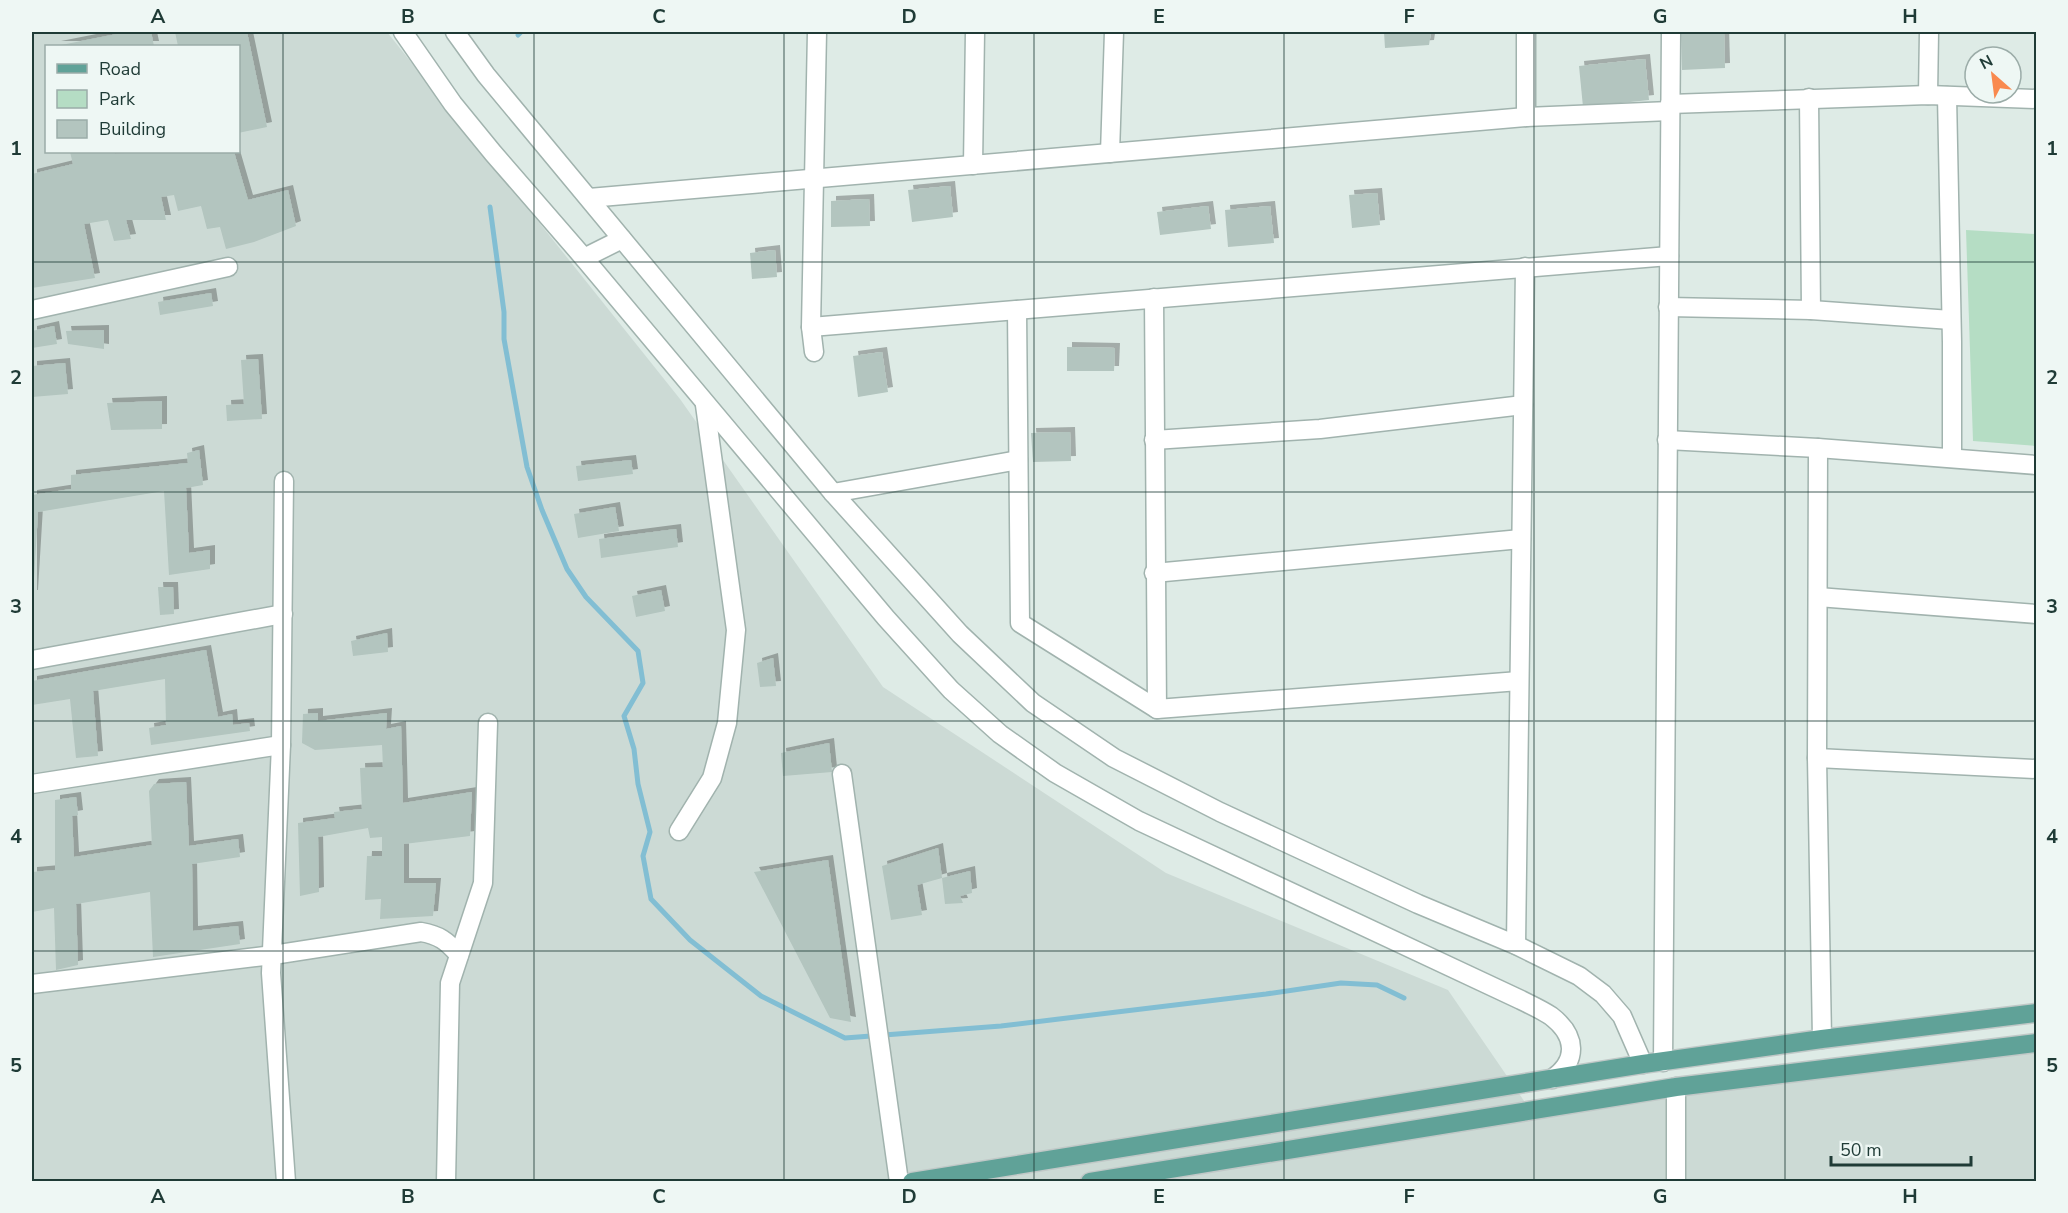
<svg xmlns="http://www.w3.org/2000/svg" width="2068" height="1213" font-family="'Nunito Sans',sans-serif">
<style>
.built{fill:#ccdad5;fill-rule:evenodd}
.green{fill:#b5ddc4}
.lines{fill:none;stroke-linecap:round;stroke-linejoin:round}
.stream{stroke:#82bed3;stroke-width:5}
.building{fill:#b3c5bf;filter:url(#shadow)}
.minor-casing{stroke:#a1b3ae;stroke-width:21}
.major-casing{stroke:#c0c8c7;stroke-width:21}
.minor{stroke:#fff;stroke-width:18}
.major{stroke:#60a298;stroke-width:18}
.grid{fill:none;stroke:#1f3b36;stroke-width:1.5;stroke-opacity:0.55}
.neatline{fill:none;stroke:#1f3b36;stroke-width:2}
.grid-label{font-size:20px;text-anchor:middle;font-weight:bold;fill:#1f3b36}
</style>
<defs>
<filter id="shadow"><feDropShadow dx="5" dy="-5" stdDeviation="0" flood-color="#0004"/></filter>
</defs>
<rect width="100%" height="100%" fill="#deebe6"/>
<path class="built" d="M32,32H387L680,399L883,687L1166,873L1448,990L1535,1117L2036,1047V1181H32ZM46,46H238V152H46Z"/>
<polygon class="green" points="1966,230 2036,234 2036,446 1973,441"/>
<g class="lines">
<g class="stream">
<polyline points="518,35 521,32"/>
<polyline points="490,207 504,312 504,339 527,467 542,510 567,569 586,597 638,651 643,683 624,716 634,749 638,784 650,832 643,856 651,899 690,940 761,996 845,1038 1001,1026 1266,994 1341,983 1377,985 1404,998"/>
</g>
</g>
<g class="building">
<polygon points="127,32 151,32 154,46 56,46"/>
<polygon points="175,32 247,32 267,127 238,133 238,46 178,46"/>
<polygon points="1384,32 1431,32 1429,45 1385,48"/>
<polygon points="1681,32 1724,32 1725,68 1682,70"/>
<polygon points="1645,59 1649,100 1583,107 1579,66"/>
<polygon points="70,152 114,152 115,154 134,152 234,152 248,200 288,190 296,226 254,242 226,249 220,227 207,229 201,206 178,211 174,195 161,197 166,220 126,220 131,239 114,241 108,220 84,224 95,278 32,288 32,174 73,164"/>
<polygon points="950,186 953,217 912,222 908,190"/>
<polygon points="1377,193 1380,225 1352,228 1349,195"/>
<polygon points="869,199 870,226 831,227 831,201"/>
<polygon points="1208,206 1211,229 1160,235 1157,212"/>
<polygon points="1270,206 1274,243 1228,247 1225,210"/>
<polygon points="775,250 777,277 752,279 750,253"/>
<polygon points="211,293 213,306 160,315 158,302"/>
<polygon points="54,326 57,344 32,348 32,331"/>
<polygon points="104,330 104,349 68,344 66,331"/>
<polygon points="1067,347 1115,348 1114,371 1067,371"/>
<polygon points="882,352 888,392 858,397 853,356"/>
<polygon points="258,359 262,419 227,421 226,405 244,404 241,360"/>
<polygon points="65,363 68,394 32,397 32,366"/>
<polygon points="162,401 162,429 111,430 107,403"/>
<polygon points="1070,432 1071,461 1033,462 1031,433"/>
<polygon points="199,450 203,485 186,488 189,553 210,550 210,569 169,575 164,491 38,512 33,595 32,595 32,495 71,489 71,475 188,463 187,453"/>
<polygon points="631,460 633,474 578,481 576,466"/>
<polygon points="615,507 619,531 578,538 574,514"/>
<polygon points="676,529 678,547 601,558 599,539"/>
<polygon points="158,587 173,587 174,614 160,615"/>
<polygon points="661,590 665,611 636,617 632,596"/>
<polygon points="387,633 388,652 353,656 351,641"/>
<polygon points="206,650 218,717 232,714 233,725 249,723 250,731 151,745 149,728 166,725 165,679 93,691 98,756 76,758 70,699 32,705 32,681"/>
<polygon points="773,658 776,686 760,687 757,663"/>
<polygon points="318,713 318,721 387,713 386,729 401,726 403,803 472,792 470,836 404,844 404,883 436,883 433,916 380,919 381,899 365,900 367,856 382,856 382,837 370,838 368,828 318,837 319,892 300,896 298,823 335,818 334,812 362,809 360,768 383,767 382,745 315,750 302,743 303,714"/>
<polygon points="829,743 832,772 783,776 781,753"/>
<polygon points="186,782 189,846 238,839 240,857 192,864 193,931 238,926 240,944 153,957 150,892 76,904 78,965 56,970 54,908 32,912 32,872 55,870 55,800 76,797 78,815 72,816 74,857 152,845 149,791 154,784"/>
<polygon points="938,848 942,878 917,885 922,915 891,920 882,866"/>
<polygon points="828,860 851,1022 830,1018 754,872"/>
<polygon points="970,871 972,893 960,896 963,903 945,904 942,878"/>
</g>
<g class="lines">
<defs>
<g id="minor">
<path d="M403,32L453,104L493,153L584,258L886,618L951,690L1000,734L1055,773L1139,821L1521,1000C1531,1005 1542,1010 1551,1016C1577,1036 1578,1061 1552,1079"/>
<polyline points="455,32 486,75 833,493 960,634 1033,703 1114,758 1220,812 1418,904 1516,945 1579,976 1603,994 1622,1016 1643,1064"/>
<polyline points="1928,95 1929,32"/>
<polyline points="1947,96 1952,342 1952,458"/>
<polyline points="1809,98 1811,310"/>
<polyline points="1670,104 1928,95 2036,99"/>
<polyline points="1526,117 1526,32"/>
<polyline points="1110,153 1114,32"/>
<polyline points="973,165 975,32"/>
<polyline points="589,198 1526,117 1670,111"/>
<polyline points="584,258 622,239"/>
<polyline points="1154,298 1157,709"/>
<polyline points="1668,307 1811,310 1951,320"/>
<polyline points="32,310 228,267"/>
<polyline points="1017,310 1020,623 1157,709 1519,681"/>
<polyline points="811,327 1669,256"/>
<polyline points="814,352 811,327 817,32"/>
<polyline points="1154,440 1320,429 1523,405"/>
<polyline points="1667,440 1818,448 2036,465"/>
<polyline points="1818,448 1817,758 1822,1039"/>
<polyline points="284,481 281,745 271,973 286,1182"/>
<polyline points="833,493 1018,460"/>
<polyline points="1154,573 1521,539"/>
<polyline points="1818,597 2036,614"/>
<polyline points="32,660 283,614"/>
<polyline points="1817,758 2036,769"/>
<polyline points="842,774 899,1182"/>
<polyline points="32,784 281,745"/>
<polyline points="679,831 712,778 727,723 736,630 705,405"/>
<polyline points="1516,945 1525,267"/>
<path d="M32,984L273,955L421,932C439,935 447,941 459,955"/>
<polyline points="1663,1062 1671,32"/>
<polyline points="1676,1087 1676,1182"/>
<polyline points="446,1182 450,983 483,883 488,723"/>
</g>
<g id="major">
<polyline points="912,1182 1643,1064 1822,1039 2036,1013"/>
<polyline points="1090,1182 1676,1087 2036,1043"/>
</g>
</defs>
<use href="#minor" class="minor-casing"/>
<use href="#major" class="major-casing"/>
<use href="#minor" class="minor"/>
<use href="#major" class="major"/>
</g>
<path class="grid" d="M283,32V1182M534,32V1182M784,32V1182M1034,32V1182M1284,32V1182M1534,32V1182M1785,32V1182M32,262H2036M32,492H2036M32,721H2036M32,951H2036"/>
<rect width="2068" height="1213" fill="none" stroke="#eef7f4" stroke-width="66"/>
<rect x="45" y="45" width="195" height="108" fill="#eef7f4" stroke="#9baca8" stroke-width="1.5"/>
<rect x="57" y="64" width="30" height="9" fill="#60a298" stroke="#9baca8" stroke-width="1.5"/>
<text x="99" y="75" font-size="18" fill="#1f3b36">Road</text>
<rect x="57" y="90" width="30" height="18" fill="#b5ddc4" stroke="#9baca8" stroke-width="1.5"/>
<text x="99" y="105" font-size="18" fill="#1f3b36">Park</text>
<rect x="57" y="120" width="30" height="18" fill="#b3c5bf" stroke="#9baca8" stroke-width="1.5"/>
<text x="99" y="135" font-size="18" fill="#1f3b36">Building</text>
<g transform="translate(1993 75) rotate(332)"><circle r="28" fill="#eef7f4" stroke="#9baca8" stroke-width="1.5"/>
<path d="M0-4.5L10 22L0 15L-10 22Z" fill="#f9894e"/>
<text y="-9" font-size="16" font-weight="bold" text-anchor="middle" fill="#1f3b36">N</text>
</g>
<path d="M1831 1156v9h140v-9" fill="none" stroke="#1f3b36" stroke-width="3"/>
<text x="1840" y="1156" font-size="18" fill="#1f3b36" stroke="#eef7f4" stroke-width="4.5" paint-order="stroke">50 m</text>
<rect x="33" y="33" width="2002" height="1147" class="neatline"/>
<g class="grid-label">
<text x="158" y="23">A</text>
<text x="408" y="23">B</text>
<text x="659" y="23">C</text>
<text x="909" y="23">D</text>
<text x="1159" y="23">E</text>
<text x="1409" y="23">F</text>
<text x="1660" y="23">G</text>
<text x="1910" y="23">H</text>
<text x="16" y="155">1</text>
<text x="2052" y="155">1</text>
<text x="16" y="384">2</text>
<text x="2052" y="384">2</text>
<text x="16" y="613">3</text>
<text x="2052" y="613">3</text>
<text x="16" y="843">4</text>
<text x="2052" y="843">4</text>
<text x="16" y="1072">5</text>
<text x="2052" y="1072">5</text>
<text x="158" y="1203">A</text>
<text x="408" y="1203">B</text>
<text x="659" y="1203">C</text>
<text x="909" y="1203">D</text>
<text x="1159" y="1203">E</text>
<text x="1409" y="1203">F</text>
<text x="1660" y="1203">G</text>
<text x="1910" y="1203">H</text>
</g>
</svg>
